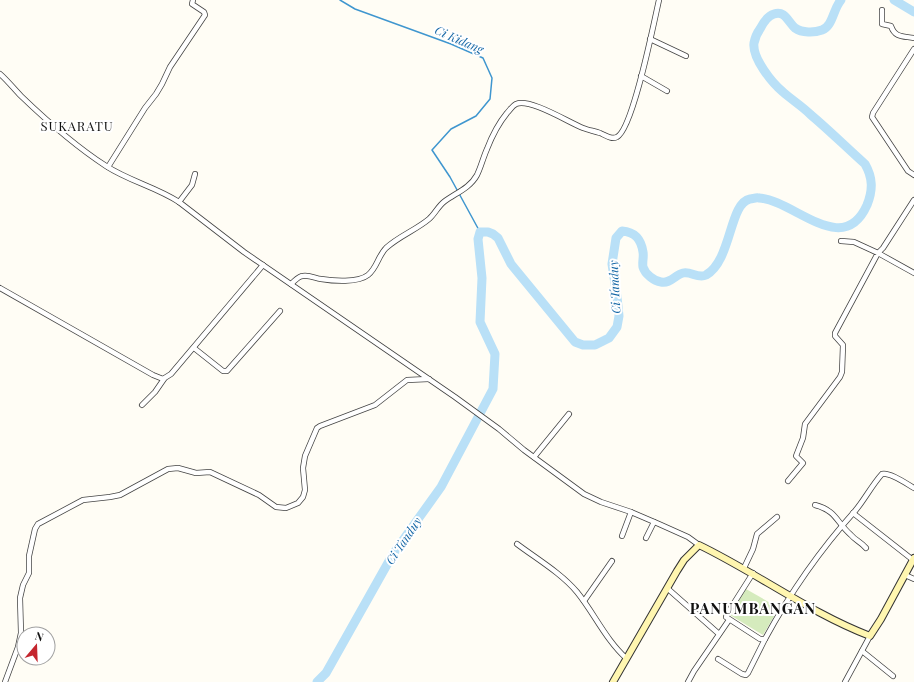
<svg xmlns="http://www.w3.org/2000/svg" width="914" height="682" font-family="'Playfair Display',serif">
<style>
.green{fill:#d5ebbd}
.lines{fill:none;stroke-linecap:round;stroke-linejoin:round}
.stream{stroke:#3f96cf;stroke-width:1.5}
.river{stroke:#b9e0f7;stroke-width:9}
.street-casing{stroke:#444;stroke-width:6}
.secondary-casing{stroke:#333;stroke-width:8}
.street{stroke:#fff;stroke-width:4.5}
.secondary{stroke:#fff6b0;stroke-width:6}
.labels{text-anchor:middle;stroke-width:4;stroke-linejoin:round;paint-order:stroke}
.water-label{font-size:12px;font-style:italic;fill:#1768a6;stroke:#fff}
.quarter-label{font-size:13px;letter-spacing:1px;fill:#111;stroke:#fff}
.district-label{font-size:15px;font-weight:bold;letter-spacing:1px;fill:#111;stroke:#fff}
</style>
<rect width="100%" height="100%" fill="#fffdf5"/>
<polygon class="green" points="746,589 779,608 763,635 730,615 731,612"/>
<g class="lines">
<polyline class="stream" points="340,0 355,9 451,44 483,58 492,78 490,99 476,116 451,129 432,150 450,177 480,232"/>
<g class="river">
<polyline points="894,0 914,12"/>
<path d="M317,682L326,673L393,554L441,487L493,389L495,354L480,322L482,278L478,239L480,232H488L493,234L498,238L511,264L575,342L583,345H595L609,338L617,327L619,316L617,297L612,264L616,238L622,231C635,232 641,239 643,252C644,257 642,262 643,267C645,274 654,281 661,282C670,284 675,275 683,273C691,271 698,279 706,275C732,260 729,203 750,199C753,199 756,197 759,198C794,200 843,259 867,205C873,190 873,178 865,164C847,148 830,131 811,115C802,106 792,100 783,92C772,83 752,58 754,43C755,38 757,33 760,29C763,23 767,16 774,14C785,10 788,22 795,28C802,33 814,33 822,30C833,26 833,9 841,0"/>
</g>
<defs>
<g id="street">
<path d="M882,10V24L891,26C895,38 903,36 914,38"/>
<polyline points="650,39 686,56"/>
<polyline points="914,49 873,113 872,117 908,171 914,175"/>
<path d="M0,74C8,81 14,89 21,96C47,121 75,146 106,166C129,181 156,187 179,202L244,252L455,397L499,429L524,450L584,494L601,502L631,512L659,524L688,537L699,545"/>
<polyline points="641,76 667,91"/>
<polyline points="108,167 145,108 156,94 162,84 170,67 205,15 204,12 192,4 193,0"/>
<polyline points="914,200 883,248 878,253 914,273"/>
<polyline points="179,202 192,185 195,174"/>
<path d="M291,284C295,281 298,276 303,276C309,275 315,278 321,279C333,281 358,283 368,275C377,268 378,256 386,248C399,236 416,230 429,219C435,214 438,206 445,201C456,193 470,188 477,175C481,167 483,158 487,149C492,136 498,124 507,113C510,110 512,106 516,104C530,98 568,122 583,128C588,130 594,131 600,133C605,135 612,140 617,137C633,129 654,22 659,0"/>
<polyline points="0,288 153,375 163,379 171,374 263,265"/>
<polyline points="194,348 223,371 227,371 280,311"/>
<polyline points="142,405 155,392 164,379"/>
<polyline points="534,457 569,414"/>
<polyline points="788,481 803,463 796,456 803,438 805,424 840,377 842,372 843,345 835,336 835,333 878,253 854,242 841,241"/>
<path d="M815,505C837,511 836,522 851,535C855,540 861,542 866,548"/>
<polyline points="853,513 913,560"/>
<polyline points="622,536 631,512"/>
<polyline points="646,538 654,522"/>
<path d="M517,544C537,559 561,573 577,592C594,613 606,640 626,658"/>
<polyline points="744,568 753,549 757,534 777,517"/>
<path d="M753,573L727,614L726,617L760,639H765C790,593 820,550 855,511C865,499 872,485 882,474C890,472 907,484 914,488"/>
<polyline points="905,575 914,579"/>
<polyline points="667,588 719,634"/>
<polyline points="584,601 612,561"/>
<polyline points="862,651 893,676"/>
<polyline points="718,659 742,674 746,675 748,673 765,639"/>
<polyline points="5,682 18,647 21,633 20,598 23,585 29,573 29,556 35,529 38,524 83,500 110,497 120,495 168,469 178,468 196,473 210,472 259,495 276,507 286,508 298,503 303,497 305,490 303,468 305,456 317,428 320,426 375,405 407,380 429,379"/>
<polyline points="688,682 694,671 729,620"/>
<polyline points="845,682 870,636"/>
</g>
<path id="secondary" d="M613,682L677,571L684,560L699,545C757,573 810,613 870,636L881,619L914,558"/>
</defs>
<use href="#street" class="street-casing"/>
<use href="#secondary" class="secondary-casing"/>
<use href="#street" class="street"/>
<use href="#secondary" class="secondary"/>
</g>
<g class="labels">
<g class="water-label">
<text transform="translate(459 40) rotate(24)" y="4">Ci Kidang</text>
<text transform="translate(615 287) rotate(-93)" y="4">Ci Tanduy</text>
<text transform="translate(404 541) rotate(-56)" y="4">Ci Tanduy</text>
</g>
<g class="quarter-label">
<text x="77" y="131">SUKARATU</text>
</g>
<g class="district-label">
<text x="753" y="614">PANUMBANGAN</text>
</g>
</g>
<g transform="translate(36 646) rotate(19)"><circle r="19" fill="#ffffff" stroke="#a0a0a0"/>
<path d="M0-3L7 15L0 10L-7 15Z" fill="#c4262e"/>
<text y="-6" font-size="11" font-weight="bold" text-anchor="middle" fill="#111111">N</text>
</g>
</svg>
